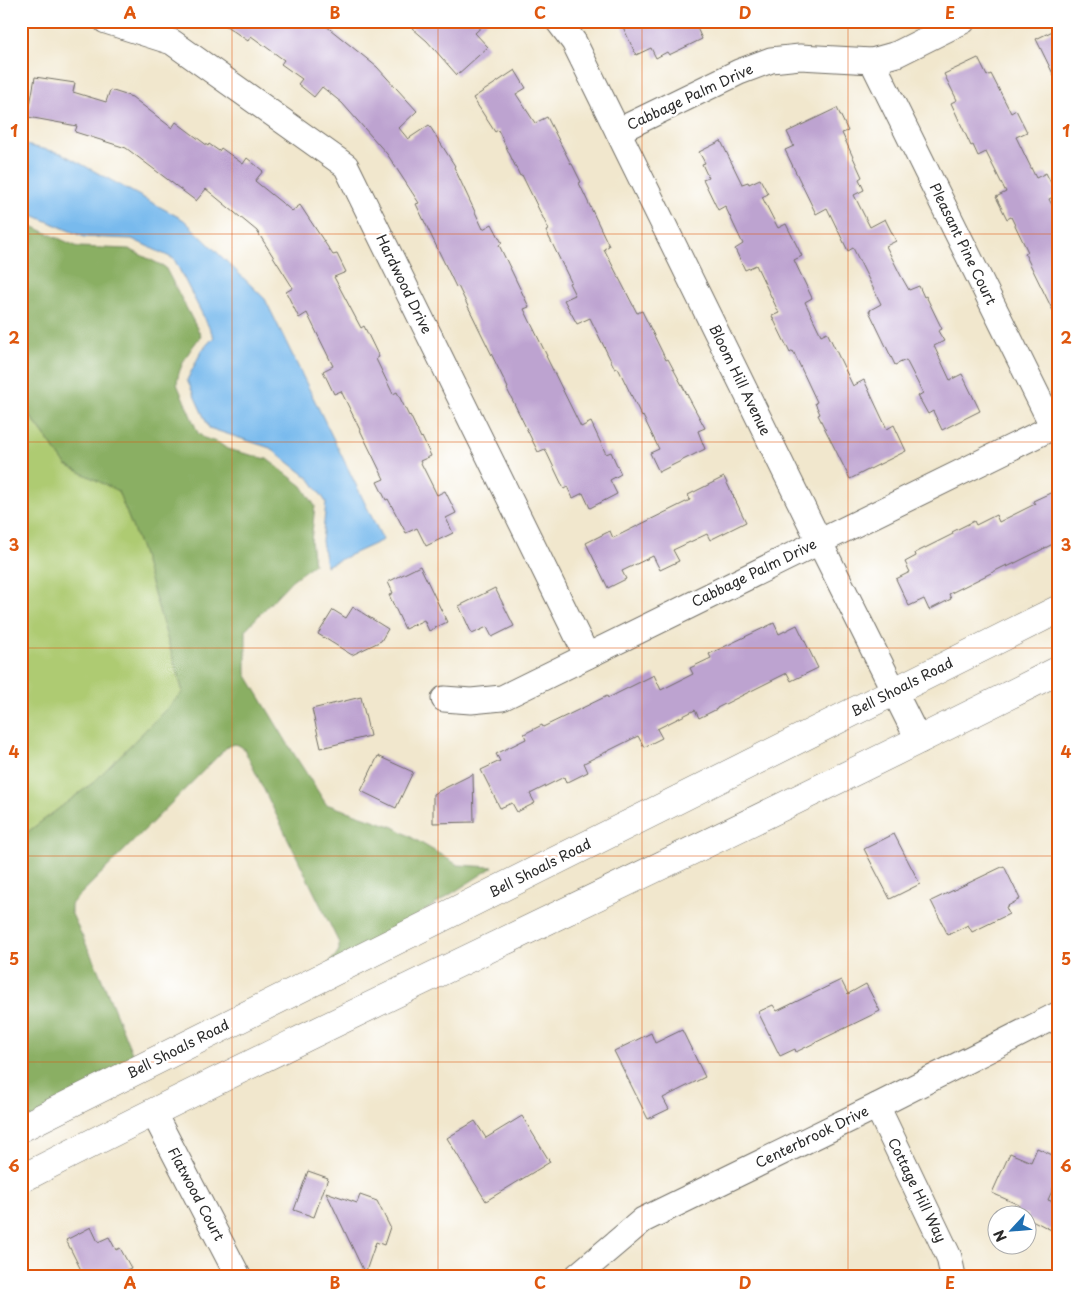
<svg xmlns="http://www.w3.org/2000/svg" width="1080" height="1297" font-family="'Playpen Sans',sans-serif">
<style>
.green{fill:#aecb72;stroke:#6c7b4e}
.forest{fill:#8aaf64;stroke:#5a6d48}
.water{fill:#78baed;stroke:#52728c}
.building{fill:#bda3d0}
.lines{fill:none;stroke-linecap:round;stroke-linejoin:round}
.street-casing{stroke:#706d64;stroke-width:27}
.secondary-casing{stroke:#706d64;stroke-width:29}
.street{stroke:#fff;stroke-width:25}
.secondary{stroke:#fff;stroke-width:28}
.grid{fill:none;stroke:#df570e;stroke-width:1;stroke-opacity:0.55}
.labels{text-anchor:middle;stroke-width:5;stroke-linejoin:round;paint-order:stroke}
.street-label{font-size:14px;fill:#2b2b2b;stroke:#fff}
.neatline{fill:none;stroke:#df570e;stroke-width:2}
.grid-label{font-size:16px;text-anchor:middle;font-weight:bold;fill:#df570e}
</style>
<rect width="100%" height="100%" fill="#fff"/>
<filter id="ink" filterUnits="userSpaceOnUse"><feTurbulence type="fractalNoise" baseFrequency=".02" numOctaves="2"/><feDisplacementMap in="SourceGraphic" scale="10" xChannelSelector="R" yChannelSelector="G"/><feConvolveMatrix kernelMatrix="1 2 1 2 8 2 1 2 1" color-interpolation-filters="sRGB"/></filter>
<filter id="wash" filterUnits="userSpaceOnUse"><feTurbulence type="fractalNoise" baseFrequency=".0096" numOctaves="4" result="noise"/><feDisplacementMap in="SourceGraphic" scale="20" xChannelSelector="R" yChannelSelector="G"/><feGaussianBlur stdDeviation="1.12" result="paint"/><feColorMatrix in="noise" values="0 0 0 0 0 0 0 0 0 0 0 0 0 0 0 0 0 1.4 0 .05"/><feComposite in="paint" operator="in"/></filter>
<g filter="url(#wash)">
<rect width="100%" height="100%" fill="#f1e7cd"/>
<polygon class="green" points="21,404 66,465 118,491 141,549 183,692 94,782 21,837"/>
<path class="forest" d="M21,219L29,225L78,247L129,249L165,267L201,336C190,349 178,367 177,384L198,433L204,438L219,443L227,449L267,459L302,486L315,506L311,541L314,564L292,580L246,629V674L294,754L326,804L394,827L458,865L493,867L312,983L336,955L339,950V943L244,749C237,743 234,743 227,747L72,903L71,906V912L98,970L139,1070L21,1125V837L94,782L183,692L141,549L118,491L66,465L21,403Z"/>
<polygon class="water" points="21,144 61,153 184,220 265,299 383,540 326,566 322,541 326,502 310,479 270,448 209,428 187,380 202,350 214,337 174,259 132,239 84,237 35,216 21,206"/>
<g id="blocks">
<g class="building">
<polygon points="219,21 320,21 377,67 417,111 399,128 408,139 429,125 455,166 454,167 483,229 492,224 502,243 499,245 529,307 524,309 547,356 546,356 581,427 591,422 606,454 611,452 621,474 610,480 617,494 590,508 583,493 573,498 567,487 564,489 545,449 538,452 507,389 508,388 458,286 456,287 416,204 419,203 387,154 342,103 322,87 314,97 298,84 302,79 281,64 284,60 251,36 248,41"/>
<polygon points="404,21 488,21 475,33 488,47 457,75 427,41"/>
<polygon points="635,21 694,21 702,39 669,55 667,52 656,58 651,48 636,55 623,27"/>
<polygon points="1059,28 1059,86 1036,39"/>
<polygon points="978,58 987,76 991,74 1011,113 1016,110 1027,132 1016,137 1036,178 1046,173 1057,195 1049,199 1059,219 1059,323 1025,254 1028,252 1011,217 1007,219 996,197 1006,192 986,152 978,156 973,145 971,146 951,103 957,100 944,74"/>
<polygon points="515,70 526,88 516,94 535,123 547,117 571,164 572,164 581,182 579,183 609,246 604,249 637,313 642,311 666,360 668,359 705,428 698,431 705,449 659,472 650,453 659,449 643,416 642,417 618,368 615,369 590,318 577,324 564,300 575,295 569,283 571,282 546,231 549,230 522,175 520,176 498,130 495,132 473,98"/>
<polygon points="35,77 75,83 73,92 106,102 110,90 132,97 172,128 176,122 208,146 209,144 219,151 221,148 243,164 247,158 263,171 255,181 292,211 300,205 333,255 337,254 346,272 334,277 361,328 364,326 379,357 376,359 393,394 397,392 409,416 410,415 421,438 422,437 431,456 420,461 437,495 445,491 456,513 446,518 453,533 426,546 417,528 406,533 388,499 386,500 377,482 384,479 341,391 334,394 323,371 333,366 307,313 299,318 286,292 293,288 257,231 206,189 196,201 126,148 75,132 77,126 28,117"/>
<polygon points="837,108 848,131 842,133 862,177 859,179 864,190 854,195 870,227 885,219 896,241 886,246 901,276 909,290 919,286 924,297 926,296 942,329 938,331 944,341 934,346 950,380 962,374 980,411 942,430 933,411 928,414 918,396 923,393 906,360 895,365 869,311 871,311 870,310 881,304 853,248 848,251 827,208 816,214 785,150 794,146 787,132"/>
<polygon points="721,141 742,184 748,182 749,184 760,179 768,194 762,197 778,228 786,224 802,256 794,260 812,298 805,302 821,335 827,332 853,386 864,380 887,429 894,425 906,451 850,479 818,415 820,414 815,403 817,402 793,351 790,353 772,316 779,313 756,265 745,270 735,249 743,244 725,206 718,210 703,179 708,177 702,164 705,163 699,152"/>
<polygon points="724,477 746,522 710,540 707,534 673,550 679,561 660,570 653,556 622,571 626,579 608,588 586,543 610,531 613,538 690,500 688,495"/>
<polygon points="1059,489 1059,541 1007,567 1007,565 949,594 951,599 929,610 924,599 909,606 896,579 910,572 905,562 916,556 915,553 953,534 952,532 974,521 976,525 996,515 999,522 1035,504 1033,501"/>
<polygon points="420,566 447,622 429,631 424,620 405,629 389,595 393,593 388,582"/>
<polygon points="495,588 514,626 492,637 487,627 472,634 459,606"/>
<polygon points="353,607 388,629 381,641 352,655 318,634 333,610 346,618"/>
<polygon points="774,623 779,634 797,625 818,668 791,681 787,673 717,708 717,709 699,718 695,710 657,729 662,738 644,747 638,736 584,763 588,772 566,783 564,777 530,794 535,803 517,812 512,803 500,808 481,770 500,761 496,754 526,739 524,734 542,725 543,727 607,696 608,698 654,675 661,690 693,674 690,668 711,658 709,654"/>
<polygon points="361,697 370,736 321,748 312,709"/>
<polygon points="378,756 413,772 396,808 361,791"/>
<polygon points="473,774 474,822 433,823 433,794"/>
<polygon points="894,834 920,884 890,899 864,849"/>
<polygon points="1004,866 1020,899 1006,907 1009,914 972,932 968,925 948,935 931,901"/>
<polygon points="841,980 848,994 866,984 880,1011 796,1052 795,1049 780,1056 758,1012 773,1005 777,1011"/>
<polygon points="682,1030 705,1077 663,1098 669,1109 648,1119 614,1051 651,1033 655,1043"/>
<polygon points="522,1116 550,1162 486,1201 447,1138 475,1121 486,1138"/>
<polygon points="1037,1148 1059,1158 1059,1175 1048,1200 1059,1204 1059,1234 1028,1218 1028,1214 1019,1214 1015,1213 1019,1205 992,1193 1010,1153 1031,1162"/>
<polygon points="308,1171 328,1178 314,1217 294,1210"/>
<polygon points="326,1192 357,1203 360,1195 377,1201 390,1227 384,1245 376,1242 365,1274"/>
<polygon points="91,1227 98,1242 109,1237 116,1250 120,1248 131,1268 126,1270 128,1276 84,1276 66,1240"/>
</g>
</g>
</g>
<g filter="url(#ink)">
<use href="#blocks" fill-opacity="0" stroke="#706d64" stroke-width="1"/>
<g class="lines">
<defs>
<g id="street">
<polyline points="106,21 172,42 346,166 587,656"/>
<polyline points="558,21 574,42 819,541 919,741"/>
<polyline points="872,61 1053,427"/>
<polyline points="618,131 739,72 771,60 800,57 872,61 897,54 963,21"/>
<polyline points="444,699 471,701 502,698 1059,424"/>
<polyline points="877,1106 949,1257 953,1276"/>
<polyline points="153,1112 238,1276"/>
<polyline points="577,1276 643,1220 877,1106 1059,1014"/>
</g>
<g id="secondary">
<polyline points="21,1128 1059,609"/>
<path d="M21,1179C364,1004 715,844 1059,670"/>
</g>
</defs>
<use href="#street" class="street-casing"/>
<use href="#secondary" class="secondary-casing"/>
<use href="#street" class="street"/>
<use href="#secondary" class="secondary"/>
</g>
</g>
<path class="grid" d="M232,21V1276M438,21V1276M642,21V1276M848,21V1276M21,234H1059M21,442H1059M21,648H1059M21,856H1059M21,1062H1059"/>
<g class="labels">
<g class="street-label">
<text transform="translate(690 97) rotate(-25)" y="5">Cabbage Palm Drive</text>
<text transform="translate(963 244) rotate(64)" y="5">Pleasant Pine Court</text>
<text transform="translate(404 284) rotate(64)" y="5">Hardwood Drive</text>
<text transform="translate(740 380) rotate(64)" y="5">Bloom Hill Avenue</text>
<text transform="translate(754 573) rotate(-26)" y="5">Cabbage Palm Drive</text>
<text transform="translate(902 687) rotate(-27)" y="5">Bell Shoals Road</text>
<text transform="translate(540 868) rotate(-27)" y="5">Bell Shoals Road</text>
<text transform="translate(178 1049) rotate(-27)" y="5">Bell Shoals Road</text>
<text transform="translate(812 1137) rotate(-26)" y="5">Centerbrook Drive</text>
<text transform="translate(917 1190) rotate(64)" y="5">Cottage Hill Way</text>
<text transform="translate(196 1194) rotate(62)" y="5">Flatwood Court</text>
</g>
</g>
<rect width="1080" height="1297" fill="none" stroke="#fff" stroke-width="55"/>
<g transform="translate(1012 1230) rotate(244)"><circle r="24" fill="#ffffff" stroke="#aaaaaa"/>
<path d="M0-4L9 19L0 12L-9 19Z" fill="#1f6fb2"/>
<text y="-8" font-size="14" font-weight="bold" text-anchor="middle" fill="#2b2b2b">N</text>
</g>
<rect x="28" y="28" width="1024" height="1242" class="neatline"/>
<g class="grid-label">
<text x="130" y="19">A</text>
<text x="335" y="19">B</text>
<text x="540" y="19">C</text>
<text x="745" y="19">D</text>
<text x="950" y="19">E</text>
<text x="14" y="137">1</text>
<text x="1066" y="137">1</text>
<text x="14" y="344">2</text>
<text x="1066" y="344">2</text>
<text x="14" y="551">3</text>
<text x="1066" y="551">3</text>
<text x="14" y="758">4</text>
<text x="1066" y="758">4</text>
<text x="14" y="965">5</text>
<text x="1066" y="965">5</text>
<text x="14" y="1172">6</text>
<text x="1066" y="1172">6</text>
<text x="130" y="1289">A</text>
<text x="335" y="1289">B</text>
<text x="540" y="1289">C</text>
<text x="745" y="1289">D</text>
<text x="950" y="1289">E</text>
</g>
</svg>
